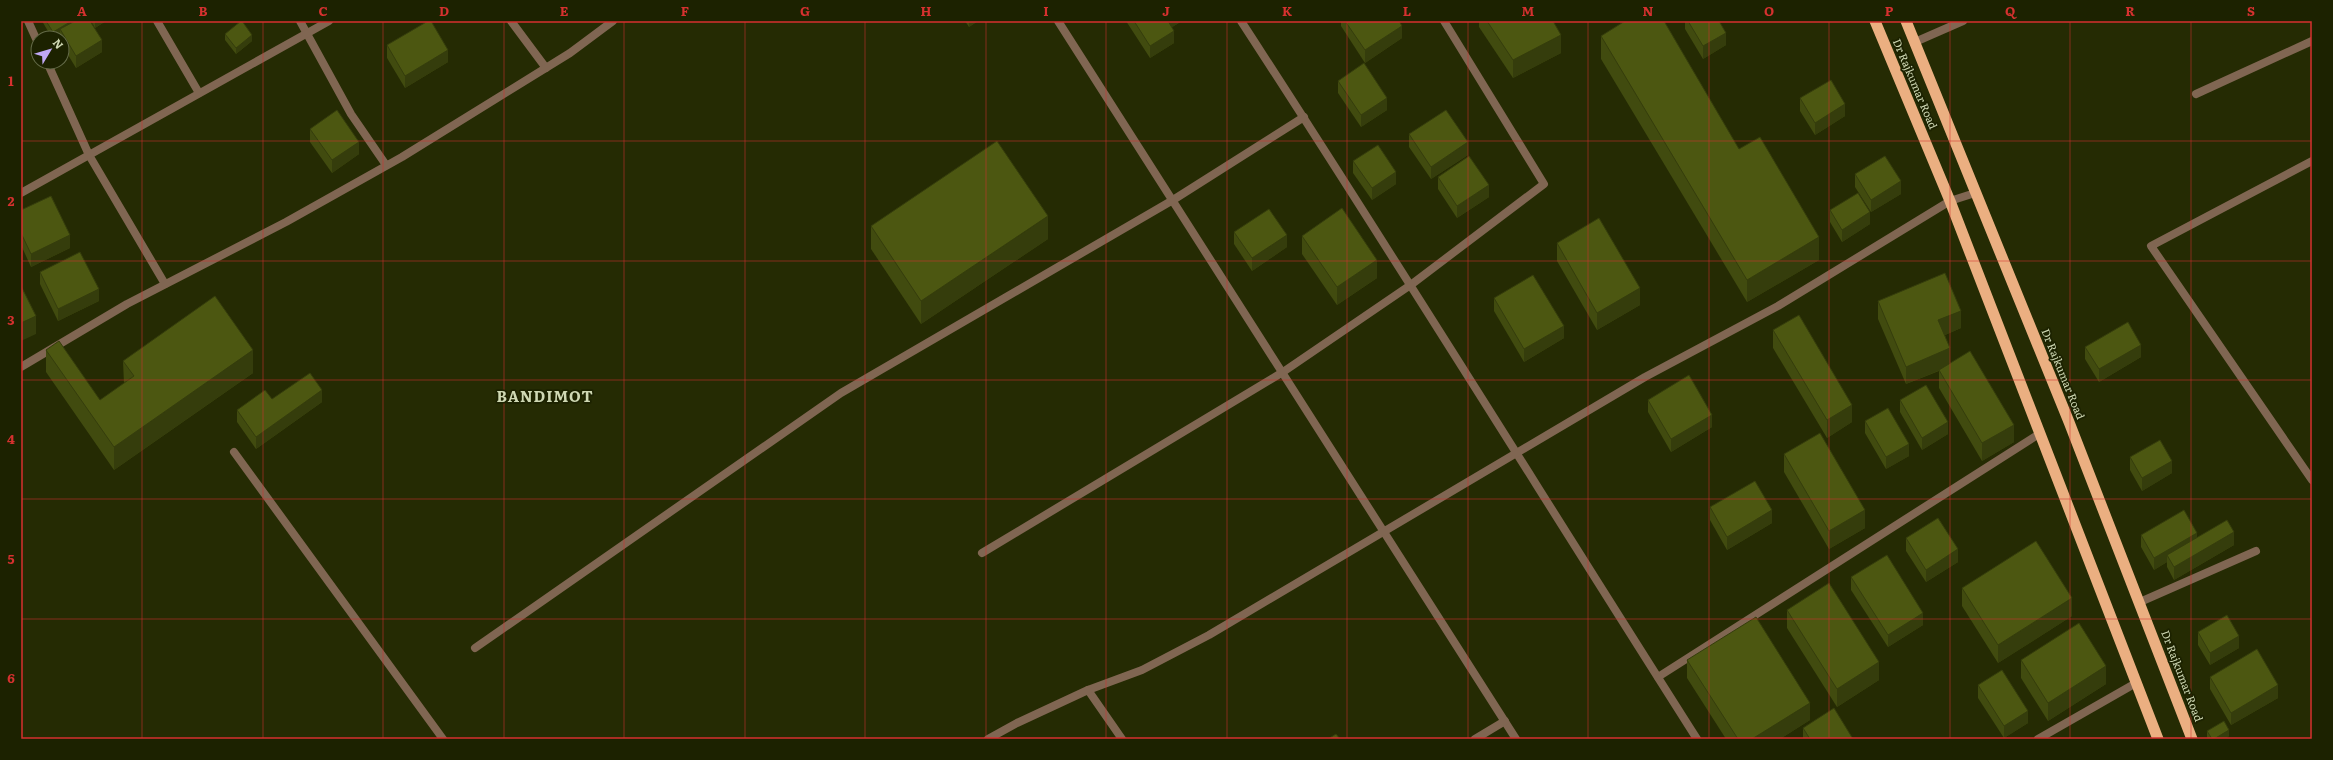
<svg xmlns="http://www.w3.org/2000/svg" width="2333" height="760" font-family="Literata,serif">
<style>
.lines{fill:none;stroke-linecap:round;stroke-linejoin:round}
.service{stroke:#806652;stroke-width:8}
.minor{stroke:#806652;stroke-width:8}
.trunk{stroke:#ebaf81;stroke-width:11}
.wall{fill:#414b0f}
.shaded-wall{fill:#353d0c}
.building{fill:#4c5711;stroke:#353d0c}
.grid{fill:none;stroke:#d6312f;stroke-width:1;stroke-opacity:0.55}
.labels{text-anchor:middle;stroke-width:3.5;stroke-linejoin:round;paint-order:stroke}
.street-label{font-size:11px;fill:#cfd8b3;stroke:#1c2200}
.district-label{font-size:15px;font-weight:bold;letter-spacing:1px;fill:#cfd8b3;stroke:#1c2200}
.neatline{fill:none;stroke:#d6312f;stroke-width:1.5}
.grid-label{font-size:13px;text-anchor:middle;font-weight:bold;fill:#d6312f}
</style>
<rect width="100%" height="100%" fill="#252b03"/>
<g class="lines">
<polyline class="service" points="234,452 443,739"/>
<g class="minor">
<polyline points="28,21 38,43"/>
<polyline points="157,21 199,93"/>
<polyline points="300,21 351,114 386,165"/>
<polyline points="511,21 546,68"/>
<polyline points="1058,21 1516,739"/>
<path d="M1241,21C1396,259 1545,500 1697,739"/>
<polyline points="1915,42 1963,21"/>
<polyline points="47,62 89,155 165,284"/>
<polyline points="2196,94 2312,41"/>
<polyline points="2312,161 2151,246 2312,480"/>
<polyline points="21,193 329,21"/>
<polyline points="21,367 127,304 286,222 402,157 570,53 613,21"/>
<polyline points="982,553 1283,372 1412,284 1544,184 1444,21"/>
<polyline points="2140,602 2256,551"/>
<polyline points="475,648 841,393 1173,200 1304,117"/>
<polyline points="1658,677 2039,434"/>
<polyline points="1088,690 1122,739"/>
<polyline points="988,739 1017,723 1088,690 1142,670 1209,635 1645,377 1778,306 1950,201 1975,193"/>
<polyline points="1475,739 1505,721"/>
<polyline points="2038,739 2136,683"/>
</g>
<g class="trunk">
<polyline points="1875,21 1950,201 2158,739"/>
<polyline points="1906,21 2069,422 2192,739"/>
</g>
</g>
<g class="wall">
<polygon points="42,21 69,21 70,24 102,52 76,68 62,45 62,38 60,38 60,34 52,38"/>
<polygon points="91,21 106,21 95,28"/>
<polygon points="965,21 978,21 969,27"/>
<polygon points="1126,21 1182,21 1172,27 1174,43 1150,58"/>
<polygon points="1341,21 1399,21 1402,38 1365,63 1341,26"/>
<polygon points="1479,21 1553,21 1561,53 1513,78 1479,27"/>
<polygon points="1685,21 1719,21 1726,45 1703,59 1685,29"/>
<polygon points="225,34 252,41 236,54 225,40"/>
<polygon points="1601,36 1739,149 1819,260 1747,302 1601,59"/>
<polygon points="387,45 448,62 405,88 387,58"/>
<polygon points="1338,81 1387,110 1361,127 1338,93"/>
<polygon points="1800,98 1845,116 1815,135 1800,111"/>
<polygon points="310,129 359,154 332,173 310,142"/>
<polygon points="1409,134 1468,155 1431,179 1409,147"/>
<polygon points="1353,161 1396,184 1372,200 1353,173"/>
<polygon points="1855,174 1901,194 1871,212 1855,187"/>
<polygon points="1438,177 1489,197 1457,218 1438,189"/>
<polygon points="21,210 70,248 31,267 21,245"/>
<polygon points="1830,210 1870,224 1842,242 1830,222"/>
<polygon points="871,226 1048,239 921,324 871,249"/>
<polygon points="1234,232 1287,247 1252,271 1234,244"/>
<polygon points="1302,236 1377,278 1337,305 1302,254"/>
<polygon points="1557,243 1640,305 1597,330 1557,261"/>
<polygon points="40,272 99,301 58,321 40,284"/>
<polygon points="1494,298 1564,338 1524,362 1494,311"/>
<polygon points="1878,301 1961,328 1945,335 1950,363 2014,442 1982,461 1939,388 1939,371 1906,384 1878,319"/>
<polygon points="1773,330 1852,422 1827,438 1773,348"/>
<polygon points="2085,347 2141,357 2099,382 2085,359"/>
<polygon points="46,350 100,400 124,384 123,361 253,373 114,470 46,372"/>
<polygon points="272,399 322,402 256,449 237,422 237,410"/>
<polygon points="1648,400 1712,427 1671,452 1648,412"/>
<polygon points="1900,400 1948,434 1922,450 1900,412"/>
<polygon points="1865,421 1909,456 1886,469 1865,433"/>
<polygon points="1784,454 1865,528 1829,549 1784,472"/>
<polygon points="2130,457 2172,473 2142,491 2130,470"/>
<polygon points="1710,507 1772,523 1727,550 1710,520"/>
<polygon points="2141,535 2197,537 2234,545 2174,580 2167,567 2167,562 2154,570 2141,547"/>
<polygon points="1906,538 1958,562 1926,582 1906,551"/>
<polygon points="1851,577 1923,625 1888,647 1851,590"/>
<polygon points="1962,588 2072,616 1998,663 1962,606"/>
<polygon points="1787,610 1879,680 1837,707 1787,628"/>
<polygon points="2198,632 2239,648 2210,665 2198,645"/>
<polygon points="1687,660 1810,720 1780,739 1726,739 1687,678"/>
<polygon points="2021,660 2106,684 2048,721 2021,678"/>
<polygon points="2210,677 2278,698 2231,725 2210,689"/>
<polygon points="1978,685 2028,723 2004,738 1978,698"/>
<polygon points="1803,728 1853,739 1803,739"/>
<polygon points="2207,731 2229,736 2225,739 2208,739 2207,737"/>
</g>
<g class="shaded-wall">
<polygon points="95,21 106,21 95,28"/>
<polygon points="969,21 978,21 969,27"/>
<polygon points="1166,21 1182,21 1166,31"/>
<polygon points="70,22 70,28 60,29 60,34 53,38 53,32"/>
<polygon points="1402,26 1402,38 1365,63 1365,50"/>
<polygon points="1174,31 1174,43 1150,58 1150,46"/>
<polygon points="1726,33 1726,45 1703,59 1703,46"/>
<polygon points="252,35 252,41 236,54 236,48"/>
<polygon points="1561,35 1561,53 1513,78 1513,60"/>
<polygon points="102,40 102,52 76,68 76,56"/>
<polygon points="448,50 448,62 405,88 405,76"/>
<polygon points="1387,98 1387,110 1361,127 1361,115"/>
<polygon points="1845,104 1845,116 1815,135 1815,123"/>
<polygon points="359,142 359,154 332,173 332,160"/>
<polygon points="1468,142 1468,155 1431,179 1431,167"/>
<polygon points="1396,172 1396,184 1372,200 1372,188"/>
<polygon points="1901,181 1901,194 1871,212 1871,200"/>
<polygon points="1489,185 1489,197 1457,218 1457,206"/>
<polygon points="1870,212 1870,224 1842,242 1842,230"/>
<polygon points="1048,216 1048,239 921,324 921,301"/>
<polygon points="70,235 70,248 31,267 31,254"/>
<polygon points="1287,235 1287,247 1252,271 1252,258"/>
<polygon points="1819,237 1819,260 1747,302 1747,280"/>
<polygon points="1377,260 1377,278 1337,305 1337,287"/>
<polygon points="1640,288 1640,305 1597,330 1597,313"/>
<polygon points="99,289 99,301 58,321 58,309"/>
<polygon points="1961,311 1961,328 1938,338 1938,320"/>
<polygon points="36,316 36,334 21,341 21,323"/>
<polygon points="1564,326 1564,338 1524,362 1524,349"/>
<polygon points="2141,345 2141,357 2099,382 2099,369"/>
<polygon points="1950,348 1950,366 1906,384 1906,367"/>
<polygon points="253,350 253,373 114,470 114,447"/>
<polygon points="322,390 322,402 256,449 256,437"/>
<polygon points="1852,405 1852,422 1827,438 1827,420"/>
<polygon points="1712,415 1712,427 1671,452 1671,439"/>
<polygon points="1948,422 1948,434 1922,450 1922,438"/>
<polygon points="2014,425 2014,442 1982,461 1982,443"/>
<polygon points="1909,444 1909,456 1886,469 1886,457"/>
<polygon points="2172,461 2172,473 2142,491 2142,478"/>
<polygon points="1772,510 1772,523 1727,550 1727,537"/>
<polygon points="1865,510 1865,528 1829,549 1829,531"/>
<polygon points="2234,532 2234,545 2174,580 2174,567"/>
<polygon points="2197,533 2197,545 2167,555 2167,562 2154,570 2154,558"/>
<polygon points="1958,549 1958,562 1926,582 1926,570"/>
<polygon points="2072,598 2072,616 1998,663 1998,645"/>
<polygon points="1923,613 1923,625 1888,647 1888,635"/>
<polygon points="2239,636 2239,648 2210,665 2210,653"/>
<polygon points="1879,662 1879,680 1837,707 1837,689"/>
<polygon points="2106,666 2106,684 2048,721 2048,703"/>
<polygon points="2278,685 2278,698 2231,725 2231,713"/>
<polygon points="1810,703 1810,720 1780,739 1752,739"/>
<polygon points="2028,711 2028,723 2004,738 2004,726"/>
<polygon points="2229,730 2229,736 2225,739 2214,739"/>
</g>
<g class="building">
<polygon points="46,21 69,21 70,22 53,32"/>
<polygon points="75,21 90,21 102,40 76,56 60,29"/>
<polygon points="241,21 242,21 252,35 236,48 225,34"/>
<polygon points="428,21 431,21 448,50 405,76 387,45"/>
<polygon points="1134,21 1168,21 1174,31 1150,46"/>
<polygon points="1345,21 1399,21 1402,26 1365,50"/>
<polygon points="1487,21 1553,21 1561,35 1513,60"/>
<polygon points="1625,21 1664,21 1739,149 1760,137 1819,237 1747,280 1601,36"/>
<polygon points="1688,21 1719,21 1726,33 1703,46"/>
<polygon points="1364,63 1387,98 1361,115 1338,81"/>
<polygon points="1831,80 1845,104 1815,123 1800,98"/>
<polygon points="337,110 359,142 332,160 310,129"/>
<polygon points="1446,110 1468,142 1431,167 1409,134"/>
<polygon points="997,141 1048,216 921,301 871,226"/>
<polygon points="1378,145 1396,172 1372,188 1353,161"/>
<polygon points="1469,156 1489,185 1457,206 1438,177"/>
<polygon points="1885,156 1901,181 1871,200 1855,174"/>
<polygon points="1858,193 1870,212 1842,230 1830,210"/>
<polygon points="51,196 70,235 31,254 21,233 21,210"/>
<polygon points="1342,208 1377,260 1337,287 1302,236"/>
<polygon points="1269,209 1287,235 1252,258 1234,232"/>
<polygon points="1599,218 1640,288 1597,313 1557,243"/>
<polygon points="80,252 99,289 58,309 40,272"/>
<polygon points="1945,273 1961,311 1938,320 1950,348 1906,367 1878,301"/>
<polygon points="1533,275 1564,326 1524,349 1494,298"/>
<polygon points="21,286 36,316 21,323"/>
<polygon points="215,296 253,350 114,447 46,350 59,341 100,400 134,376 123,361"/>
<polygon points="1799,315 1852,405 1827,420 1773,330"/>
<polygon points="2128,322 2141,345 2099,369 2085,347"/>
<polygon points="1970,351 2014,425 1982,443 1939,370"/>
<polygon points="310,373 322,390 256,437 237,410 265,390 272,399"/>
<polygon points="1689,375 1712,415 1671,439 1648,400"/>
<polygon points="1926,385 1948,422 1922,438 1900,400"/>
<polygon points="1888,408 1909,444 1886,457 1865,421"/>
<polygon points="1820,433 1865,510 1829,531 1784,454"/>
<polygon points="2160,440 2172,461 2142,478 2130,457"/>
<polygon points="1755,481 1772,510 1727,537 1710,507"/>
<polygon points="2184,510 2197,533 2154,558 2141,535"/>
<polygon points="1938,518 1958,549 1926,570 1906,538"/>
<polygon points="2227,520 2234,532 2174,567 2167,555"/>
<polygon points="2036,541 2072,598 1998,645 1962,588"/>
<polygon points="1887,555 1923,613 1888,635 1851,577"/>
<polygon points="1829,583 1879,662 1837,689 1787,610"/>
<polygon points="2227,615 2239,636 2210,653 2198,632"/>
<polygon points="1756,617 1810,703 1752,739 1738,739 1687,660"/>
<polygon points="2079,623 2106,666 2048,703 2021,660"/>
<polygon points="2257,649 2278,685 2231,713 2210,677"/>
<polygon points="2002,670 2028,711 2004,726 1978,685"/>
<polygon points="1834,708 1853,739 1810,739 1803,728"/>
<polygon points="2224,721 2229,730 2214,739 2212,739 2207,731"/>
<polygon points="1336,734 1340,739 1328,739"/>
</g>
<path class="grid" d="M142,21V739M263,21V739M383,21V739M504,21V739M624,21V739M745,21V739M865,21V739M986,21V739M1106,21V739M1227,21V739M1347,21V739M1468,21V739M1588,21V739M1709,21V739M1829,21V739M1950,21V739M2070,21V739M2191,21V739M21,141H2312M21,261H2312M21,380H2312M21,499H2312M21,619H2312"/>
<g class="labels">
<g class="street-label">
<text transform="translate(1915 84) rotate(67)" y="4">Dr Rajkumar Road</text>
<text transform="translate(2063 374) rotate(68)" y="4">Dr Rajkumar Road</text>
<text transform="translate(2182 676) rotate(69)" y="4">Dr Rajkumar Road</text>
</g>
<g class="district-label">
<text x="545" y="402">BANDIMOT</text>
</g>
</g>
<rect width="2333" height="760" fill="none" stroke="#1c2200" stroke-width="44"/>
<g transform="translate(50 50) rotate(52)"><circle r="19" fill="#1c2200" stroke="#646b48"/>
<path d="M0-3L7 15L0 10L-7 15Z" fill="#c0a8f4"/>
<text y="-6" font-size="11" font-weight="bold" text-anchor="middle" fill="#cfd8b3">N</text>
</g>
<rect x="22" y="22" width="2289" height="716" class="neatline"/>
<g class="grid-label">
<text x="82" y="16">A</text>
<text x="203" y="16">B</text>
<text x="323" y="16">C</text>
<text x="444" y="16">D</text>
<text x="564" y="16">E</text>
<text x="685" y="16">F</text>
<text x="805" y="16">G</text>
<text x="926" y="16">H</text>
<text x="1046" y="16">I</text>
<text x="1166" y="16">J</text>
<text x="1287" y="16">K</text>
<text x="1407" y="16">L</text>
<text x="1528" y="16">M</text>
<text x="1648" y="16">N</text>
<text x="1769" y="16">O</text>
<text x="1889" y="16">P</text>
<text x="2010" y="16">Q</text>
<text x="2130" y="16">R</text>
<text x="2251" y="16">S</text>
<text x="11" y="86">1</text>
<text x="11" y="206">2</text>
<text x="11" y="325">3</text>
<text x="11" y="444">4</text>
<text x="11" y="564">5</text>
<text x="11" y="683">6</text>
</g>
</svg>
